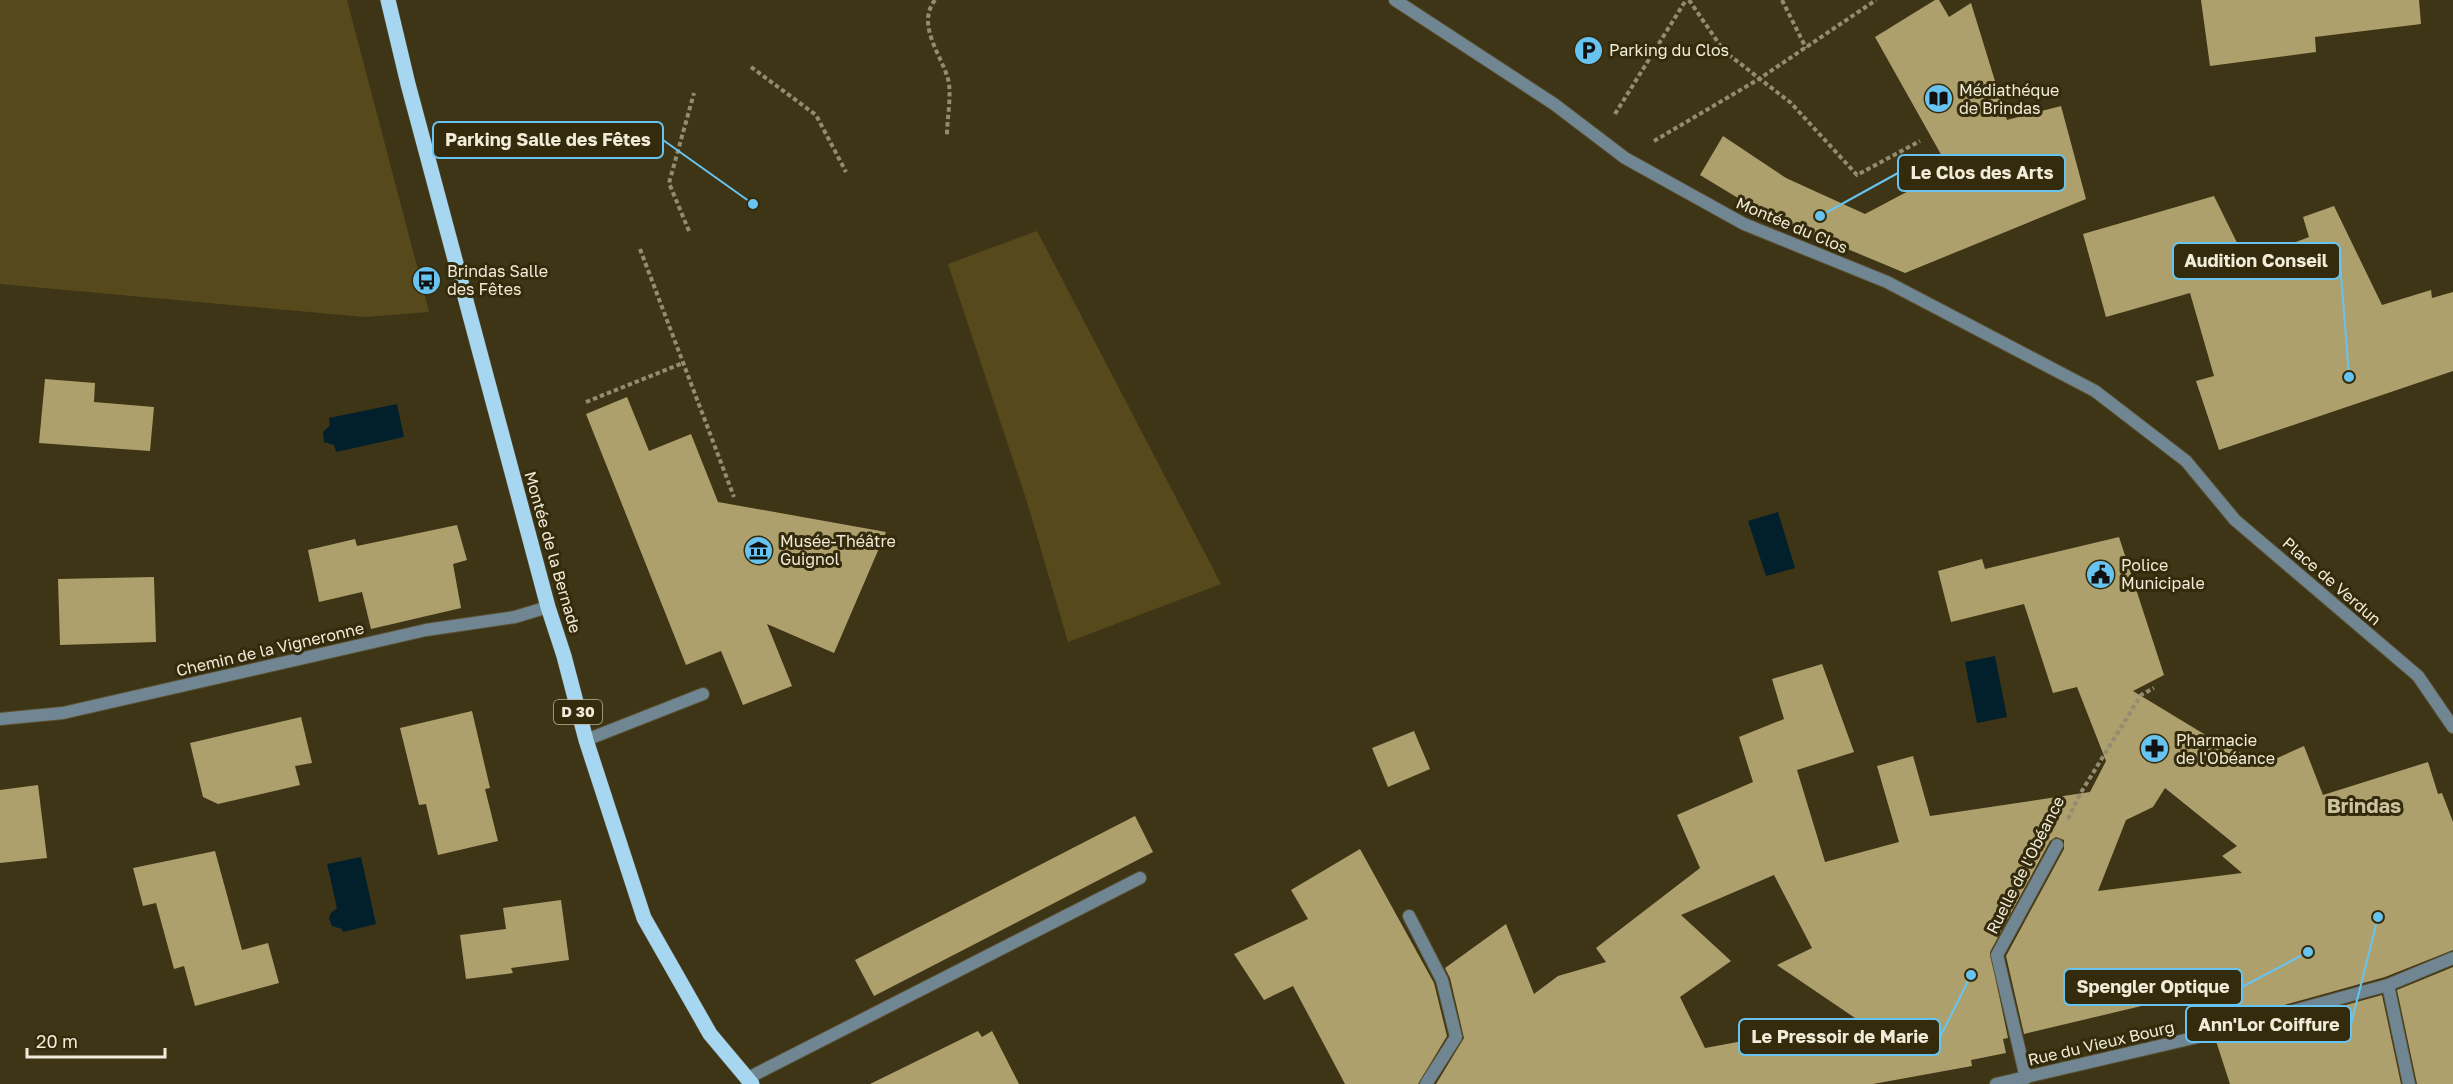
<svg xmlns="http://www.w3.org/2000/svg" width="2453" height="1084" font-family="'Golos Text',sans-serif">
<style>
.green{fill:#564a1c}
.water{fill:#021f2c}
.building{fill:#aea06d;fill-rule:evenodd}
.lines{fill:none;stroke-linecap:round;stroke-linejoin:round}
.service-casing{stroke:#5b5235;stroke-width:14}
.minor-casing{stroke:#5b5235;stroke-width:14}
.primary-casing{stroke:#5b5235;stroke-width:16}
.path{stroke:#938c73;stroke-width:4;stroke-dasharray:4.5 3;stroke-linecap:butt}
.service{stroke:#708793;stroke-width:12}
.minor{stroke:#708793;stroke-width:12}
.primary{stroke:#a7d7f0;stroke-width:15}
.labels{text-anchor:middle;stroke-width:6;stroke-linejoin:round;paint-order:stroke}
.shield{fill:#332b0b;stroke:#b8b29c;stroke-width:1.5}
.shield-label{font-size:15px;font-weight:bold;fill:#f1ecda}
.poi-label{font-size:16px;fill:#f1ecda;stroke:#332b0b;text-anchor:start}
.street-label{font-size:16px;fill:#f1ecda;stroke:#332b0b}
.quarter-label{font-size:20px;font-weight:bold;fill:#cdc39f;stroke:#332b0b}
.leader{fill:none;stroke:#67c4f0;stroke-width:2}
.callout-dot{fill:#67c4f0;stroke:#332b0b;stroke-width:2}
.callout{fill:#332b0b;stroke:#67c4f0;stroke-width:2}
.callout-label{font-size:18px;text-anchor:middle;font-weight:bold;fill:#f1ecda}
</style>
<rect width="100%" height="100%" fill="#3e3516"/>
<g class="green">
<polygon points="0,0 347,0 429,312 364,317 0,284"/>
<polygon points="1037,231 1221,584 1068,642 1028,505 948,264"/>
</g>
<g class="water">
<polygon points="397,404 404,437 336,452 334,445 324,442 323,432 330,425 329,418"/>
<polygon points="1778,512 1795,568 1766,576 1748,521"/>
<polygon points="1995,656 2007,717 1977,723 1965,662"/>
<polygon points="361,857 376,924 343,932 342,929 332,926 329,918 331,913 337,908 327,864"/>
</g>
<g class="building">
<polygon points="1935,0 1939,0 1949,17 1971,3 2007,120 2061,106 2086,199 1905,273 1766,215 1700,175 1723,136 1786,178 1865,214 1916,187 1943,158 1875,37"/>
<polygon points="2201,0 2419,0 2421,24 2315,37 2316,52 2210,66"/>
<polygon points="2214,196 2246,261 2309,237 2303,217 2334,206 2382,305 2431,290 2432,298 2453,292 2453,371 2219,450 2196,381 2214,376 2190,293 2106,317 2083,234"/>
<polygon points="45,379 95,383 94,402 154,407 150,451 39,443"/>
<polygon points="627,397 649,451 691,434 718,502 886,532 834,653 767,624 792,686 743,705 721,651 686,665 586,414"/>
<polygon points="457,525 467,560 453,564 461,608 371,629 362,592 319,602 308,550 355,539 357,546"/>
<path d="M2119,537L2164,675L2133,691L2204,734L2264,764L2304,746L2323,795L2428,762L2438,794L2442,793L2453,822V950L2385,977L2212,1025L2207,1011L2203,1012L2196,993L2024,1034L2006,956L2064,849V840L2056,837L2050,841L1990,952L2008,1038L2003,1039L2006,1053L1971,1060L1972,1066L1873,1084H1436L1464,1038L1450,978L1445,968L1506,924L1534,994L1558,976L1606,962L1596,948L1700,868L1677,815L1753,782L1739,737L1784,719L1772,679L1822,664L1854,752L1797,770L1825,862L1899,842L1877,766L1913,756L1930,816L2090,792L2106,761L2077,687L2053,693L2024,604L1951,622L1938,571L1982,559L1985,569ZM2165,788L2237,846L2222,856L2242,873L2098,891L2126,820L2153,807ZM1774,875L1812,948L1777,965L1858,1020L1705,1048L1680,997L1731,961L1681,915Z"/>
<polygon points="154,577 156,642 60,645 58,579"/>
<polygon points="472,711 490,788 485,789 498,841 438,855 426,804 419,805 400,728"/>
<polygon points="301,717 312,763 295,766 300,785 218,804 203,797 190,743"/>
<polygon points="1414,731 1430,769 1388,787 1372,748"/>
<polygon points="38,785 47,858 0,863 0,790"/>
<polygon points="1135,816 1153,852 874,996 855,960"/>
<polygon points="1360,849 1434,983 1447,1036 1418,1084 1345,1084 1293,986 1264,1000 1234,954 1308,919 1291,890"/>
<polygon points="215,851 242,950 268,943 279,983 195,1006 184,966 174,969 156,903 143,906 133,868"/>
<polygon points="561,900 569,960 511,968 513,973 466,979 460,935 506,929 503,908"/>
<polygon points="2453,967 2453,1084 2417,1084 2397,990"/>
<polygon points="2382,995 2401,1084 2230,1084 2216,1041"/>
<polygon points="978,1031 982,1037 992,1031 1019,1084 870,1084"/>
</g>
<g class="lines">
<defs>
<g id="service">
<polyline points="586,740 703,694"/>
<polyline points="746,1079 1140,878"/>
</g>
<g id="minor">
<polyline points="1395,0 1554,104 1625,158 1744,224 1887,282 2095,391 2186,461 2235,520 2418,676 2453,727"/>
<polyline points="0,719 63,713 426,630 515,617 548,607"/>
<polyline points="1409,916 1442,980 1456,1037 1426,1084"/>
<polyline points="2388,985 2409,1084"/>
<polyline points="2026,1078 1997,955 2057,845"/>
<polyline points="1996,1084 2202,1036 2388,985 2453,958"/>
</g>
<polyline id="primary" points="388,0 408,84 548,607 564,656 586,740 644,918 710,1034 752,1084"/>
</defs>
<use href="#service" class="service-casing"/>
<use href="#minor" class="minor-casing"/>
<use href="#primary" class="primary-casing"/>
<g class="path">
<path d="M935,0C916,25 941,54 948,79C952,93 947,119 947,135"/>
<polyline points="1689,0 1724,51 1791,103 1857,175 1920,141"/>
<polyline points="1782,0 1806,48"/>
<polyline points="751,67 816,115 846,172"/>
<polyline points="1615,114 1686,0"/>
<polyline points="1654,141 1759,79 1876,0"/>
<polyline points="689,231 669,183 694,93"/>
<polyline points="640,249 734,497"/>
<polyline points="586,402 683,363"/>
<polyline points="2068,819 2080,794 2141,695 2154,688"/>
</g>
<use href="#service" class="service"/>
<use href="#minor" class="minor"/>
<use href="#primary" class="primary"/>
</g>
<defs>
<symbol id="parking-disc" viewBox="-11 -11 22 22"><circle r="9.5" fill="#67c4f0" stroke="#332b0b"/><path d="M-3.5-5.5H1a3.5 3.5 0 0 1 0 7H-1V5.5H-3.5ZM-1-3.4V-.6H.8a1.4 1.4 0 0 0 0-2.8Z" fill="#111"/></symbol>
<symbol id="library-disc" viewBox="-11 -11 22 22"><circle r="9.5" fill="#67c4f0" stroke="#332b0b"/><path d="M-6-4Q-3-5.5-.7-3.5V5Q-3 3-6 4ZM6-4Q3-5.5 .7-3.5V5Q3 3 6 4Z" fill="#111"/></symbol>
<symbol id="bus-disc" viewBox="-11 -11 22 22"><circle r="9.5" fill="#67c4f0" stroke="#332b0b"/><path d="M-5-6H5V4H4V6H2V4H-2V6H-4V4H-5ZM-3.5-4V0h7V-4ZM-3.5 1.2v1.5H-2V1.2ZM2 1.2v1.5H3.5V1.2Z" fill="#111"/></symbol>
<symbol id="museum-disc" viewBox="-11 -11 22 22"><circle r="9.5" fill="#67c4f0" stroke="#332b0b"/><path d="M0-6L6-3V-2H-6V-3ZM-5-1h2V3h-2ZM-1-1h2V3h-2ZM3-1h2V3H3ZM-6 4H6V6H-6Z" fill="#111"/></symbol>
<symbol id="civic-disc" viewBox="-11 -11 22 22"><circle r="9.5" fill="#67c4f0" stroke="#332b0b"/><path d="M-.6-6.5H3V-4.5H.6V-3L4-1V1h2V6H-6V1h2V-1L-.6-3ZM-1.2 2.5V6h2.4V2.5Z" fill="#111"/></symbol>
<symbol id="pharmacy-disc" viewBox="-11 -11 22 22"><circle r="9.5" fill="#67c4f0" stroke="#332b0b"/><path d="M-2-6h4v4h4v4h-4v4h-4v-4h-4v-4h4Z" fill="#111"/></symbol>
</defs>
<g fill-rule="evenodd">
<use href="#parking-disc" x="1572" y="34" width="33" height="33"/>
<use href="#library-disc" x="1922" y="82" width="33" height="33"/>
<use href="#bus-disc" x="410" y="264" width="33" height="33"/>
<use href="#museum-disc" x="742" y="534" width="33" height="33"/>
<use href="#civic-disc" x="2084" y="558" width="33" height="33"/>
<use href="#pharmacy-disc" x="2138" y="732" width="33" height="33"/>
</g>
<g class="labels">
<rect class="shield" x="554" y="700" width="48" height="24" rx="4.5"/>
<g class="shield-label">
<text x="578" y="717">D 30</text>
</g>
<g class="poi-label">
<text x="1609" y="56">Parking du Clos</text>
<text x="1959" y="96">Médiathéque<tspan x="1959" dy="18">de Brindas</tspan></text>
<text x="447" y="277">Brindas Salle<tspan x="447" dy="18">des Fêtes</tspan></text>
<text x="780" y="547">Musée-Théâtre<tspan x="780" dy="18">Guignol</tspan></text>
<text x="2121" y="571">Police<tspan x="2121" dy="18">Municipale</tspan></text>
<text x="2176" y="746">Pharmacie<tspan x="2176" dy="18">de l'Obéance</tspan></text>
</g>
<g class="street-label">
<text transform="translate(1792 225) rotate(23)" y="6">Montée du Clos</text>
<text transform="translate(553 552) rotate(74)" y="6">Montée de la Bernade</text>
<text transform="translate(2332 581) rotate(41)" y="6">Place de Verdun</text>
<text transform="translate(270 649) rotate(-13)" y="6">Chemin de la Vigneronne</text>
<text transform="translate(2025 865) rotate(-63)" y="6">Ruelle de l'Obéance</text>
<text transform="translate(2101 1043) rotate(-13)" y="6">Rue du Vieux Bourg</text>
</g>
<g class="quarter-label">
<text x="2364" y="813">Brindas</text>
</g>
</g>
<path class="leader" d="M753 204L663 140M1820 216L1898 173M2349 377L2340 261M2308 952L2242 987M2378 917L2351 1024M1971 975L1940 1037"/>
<g class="callout-dot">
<circle cx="753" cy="204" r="6"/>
<circle cx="1820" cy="216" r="6"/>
<circle cx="2349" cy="377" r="6"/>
<circle cx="2308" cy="952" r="6"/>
<circle cx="2378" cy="917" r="6"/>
<circle cx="1971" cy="975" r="6"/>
</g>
<g class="callout">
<rect x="433" y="122" width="230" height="36" rx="6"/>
<rect x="1898" y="155" width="167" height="36" rx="6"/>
<rect x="2173" y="243" width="167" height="36" rx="6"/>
<rect x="2064" y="969" width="178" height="36" rx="6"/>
<rect x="2186" y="1006" width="165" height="36" rx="6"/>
<rect x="1739" y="1019" width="201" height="36" rx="6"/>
</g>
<g class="callout-label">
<text x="548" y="146">Parking Salle des Fêtes</text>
<text x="1982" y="179">Le Clos des Arts</text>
<text x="2256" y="267">Audition Conseil</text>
<text x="2153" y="993">Spengler Optique</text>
<text x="2269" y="1031">Ann'Lor Coiffure</text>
<text x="1840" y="1043">Le Pressoir de Marie</text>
</g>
<path d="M27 1048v9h138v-9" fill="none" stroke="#f1ecda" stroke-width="3"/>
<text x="36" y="1048" font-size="18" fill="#f1ecda" stroke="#332b0b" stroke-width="4.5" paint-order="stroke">20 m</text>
</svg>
